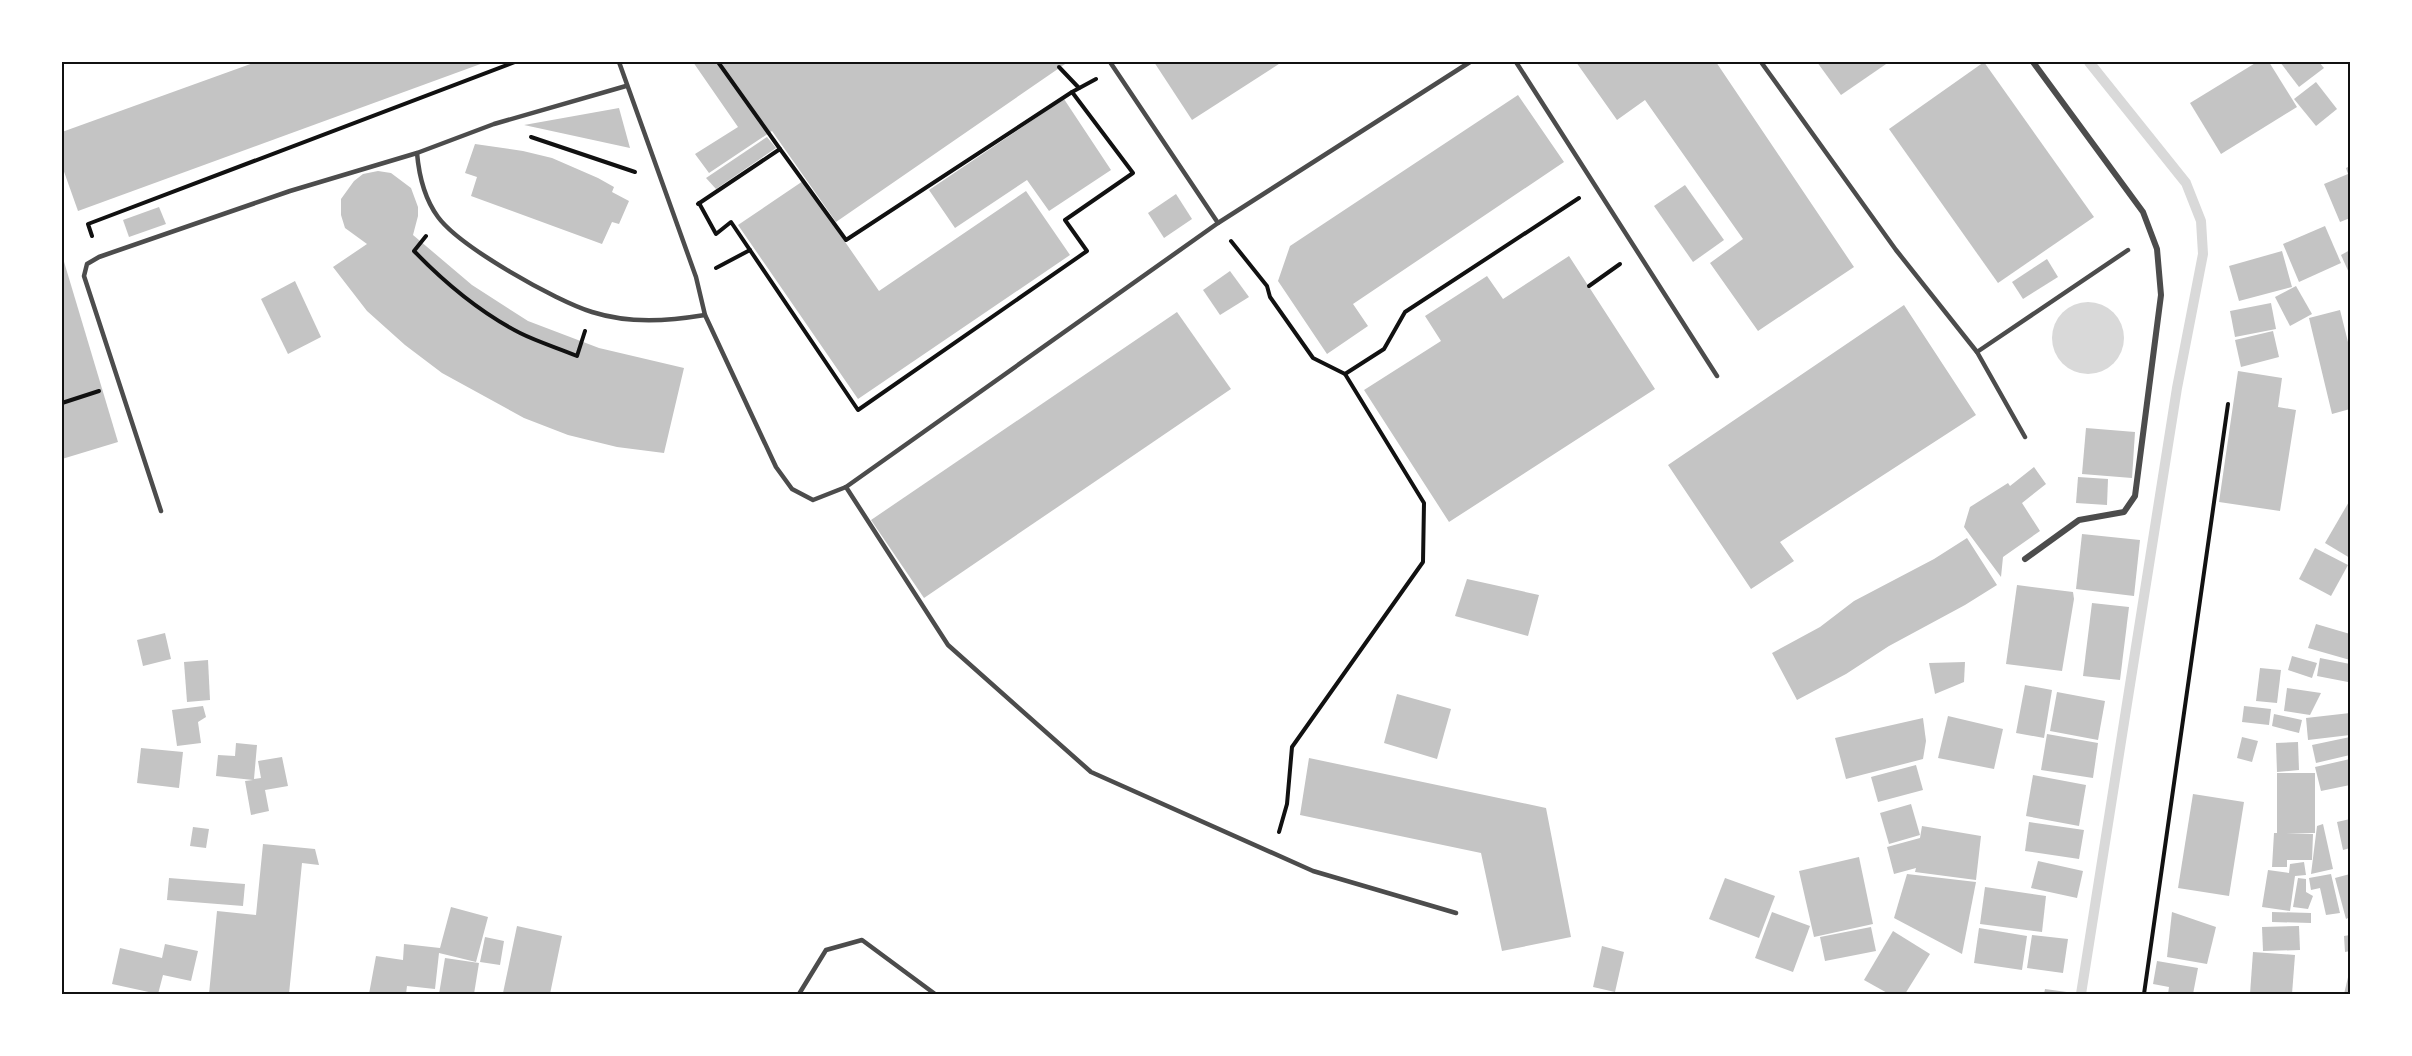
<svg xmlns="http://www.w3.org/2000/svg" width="2412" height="1056" font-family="Rubik,sans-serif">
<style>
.water{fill:#d9d9d9}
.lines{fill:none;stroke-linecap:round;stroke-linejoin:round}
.stream{stroke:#d9d9d9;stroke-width:10}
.building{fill:#c4c4c4}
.path{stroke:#111;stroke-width:4}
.service{stroke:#4c4c4c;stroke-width:4.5}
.minor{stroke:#4c4c4c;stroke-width:6}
.neatline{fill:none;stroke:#111;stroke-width:2}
</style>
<rect width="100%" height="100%" fill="#fff"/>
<circle class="water" cx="2088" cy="338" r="36"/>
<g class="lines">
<polyline class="stream" points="2081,994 2177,388 2203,254 2201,221 2186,183 2089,62"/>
</g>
<g class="building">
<polygon points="256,62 486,62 78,211 62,166 62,132"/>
<polygon points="693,62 1068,62 836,222 772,131 709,173 695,154 738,127"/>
<polygon points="1154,62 1282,62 1192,120"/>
<polygon points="1576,62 1716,62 1854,267 1758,331 1710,263 1743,239 1645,100 1617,120"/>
<polygon points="1817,62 1889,62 1841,95"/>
<polygon points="1984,62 2094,217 1998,283 1889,129"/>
<polygon points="2257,62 2269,62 2297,107 2221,154 2190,103"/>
<polygon points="2280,62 2319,62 2324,68 2299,87"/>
<polygon points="2316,82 2337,109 2316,126 2294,99"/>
<polygon points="1518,95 1564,162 1353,304 1368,326 1327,354 1278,281 1290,246"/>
<polygon points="1064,99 1111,170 1049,211 1027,180 955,228 929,190"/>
<polygon points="619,108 630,148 524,125"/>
<polygon points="767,137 776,148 716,189 706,178"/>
<polygon points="475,144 523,151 552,158 598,178 614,187 612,192 629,201 619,224 612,222 602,244 471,196 477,177 465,173"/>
<polygon points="2350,166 2350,218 2340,222 2324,184 2348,174 2346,168"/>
<polygon points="378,171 391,173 411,188 418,207 418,216 413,235 472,285 528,321 599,348 684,368 664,453 617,447 568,435 524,418 442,373 405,345 367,311 333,267 367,244 345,228 341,215 341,199 354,181 363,174"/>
<polygon points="803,181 879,291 1026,191 1070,255 858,399 738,225"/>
<polygon points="1685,185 1724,240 1693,262 1654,206"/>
<polygon points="1176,194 1192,219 1164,238 1148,213"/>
<polygon points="159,207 166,224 129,237 123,220"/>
<polygon points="2325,226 2341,263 2299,282 2283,244"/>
<polygon points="2350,250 2350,275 2341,255"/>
<polygon points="2282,251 2292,287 2239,301 2229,266"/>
<polygon points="62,255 118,442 62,459"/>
<polygon points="1569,256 1655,389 1449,522 1364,390 1441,341 1425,316 1487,276 1503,299"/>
<polygon points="2047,259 2058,277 2023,299 2012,282"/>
<polygon points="1230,271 1249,297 1220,315 1203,290"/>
<polygon points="295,281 321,337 288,354 261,299"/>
<polygon points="2296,286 2312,314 2290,326 2275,297"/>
<polygon points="2271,303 2276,329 2235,337 2230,311"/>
<polygon points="1904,305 1976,415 1780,542 1794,561 1751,589 1668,465"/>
<polygon points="2340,310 2349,346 2350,346 2350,409 2332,414 2309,318"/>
<polygon points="1177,312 1231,389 924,598 871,520"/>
<polygon points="2273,331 2279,357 2241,367 2235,340"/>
<polygon points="2238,371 2282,378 2278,407 2296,410 2280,511 2219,502"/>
<polygon points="2086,428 2135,432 2132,478 2082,474"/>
<polygon points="2034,467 2046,484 2022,503 2040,531 2003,557 2001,577 1964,527 1970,507 2008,483 2010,486"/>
<polygon points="2078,477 2108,479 2107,505 2076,503"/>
<polygon points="2350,500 2350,558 2325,543"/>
<polygon points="2082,534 2140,540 2134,596 2076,589"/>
<polygon points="1967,538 1997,585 1965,605 1889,646 1846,674 1797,700 1772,653 1820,627 1854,601 1934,559"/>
<polygon points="2315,548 2348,565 2331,596 2299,579"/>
<polygon points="1467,579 1539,595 1528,636 1455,616"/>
<polygon points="2017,585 2073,592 2074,599 2062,671 2006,664"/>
<polygon points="2092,603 2129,607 2120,680 2083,676"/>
<polygon points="2316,624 2350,634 2350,660 2308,648"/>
<polygon points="165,633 171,659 143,666 137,640"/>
<polygon points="2292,656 2317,663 2312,678 2288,670"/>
<polygon points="2320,658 2350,664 2348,682 2317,676"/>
<polygon points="208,660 210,700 187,702 184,662"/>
<polygon points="1965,662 1964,682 1935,694 1929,663"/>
<polygon points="2260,668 2281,670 2277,703 2256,701"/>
<polygon points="2025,685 2052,690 2044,738 2016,733"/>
<polygon points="2287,688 2321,693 2310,715 2284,711"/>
<polygon points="2057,692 2105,701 2098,740 2050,731"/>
<polygon points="1397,694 1451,709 1437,759 1384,743"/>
<polygon points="203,706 206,717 198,722 201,743 177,746 172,710"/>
<polygon points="2244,706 2271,709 2269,725 2242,722"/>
<polygon points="2350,713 2350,735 2308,740 2306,718"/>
<polygon points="2274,714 2302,720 2299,733 2272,726"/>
<polygon points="1948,716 2003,729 1994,769 1938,758"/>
<polygon points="1923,718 1926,741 1923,759 1846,779 1835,738"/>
<polygon points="2047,734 2098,743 2093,778 2041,770"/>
<polygon points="2242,737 2258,741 2252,762 2237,758"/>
<polygon points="2350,737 2350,755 2316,763 2312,745"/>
<polygon points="2298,742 2299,770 2277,772 2276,743"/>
<polygon points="236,743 257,745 254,779 261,778 258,761 282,757 288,786 265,790 269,811 251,815 245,781 253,780 216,776 218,755 235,756"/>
<polygon points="141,748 183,752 179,788 137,783"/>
<polygon points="1309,758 1546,808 1571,937 1502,951 1481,853 1300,815"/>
<polygon points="2350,759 2350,785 2321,791 2315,767"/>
<polygon points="1916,765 1923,790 1878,802 1871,777"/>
<polygon points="2277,773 2315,773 2315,833 2285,833 2313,834 2312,860 2287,860 2287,867 2272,867 2274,833 2277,833"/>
<polygon points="2033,775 2086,785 2079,826 2026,816"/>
<polygon points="2193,794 2244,802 2229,896 2178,888"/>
<polygon points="1911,804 1920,835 1889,844 1880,813"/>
<polygon points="2350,819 2350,848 2343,850 2337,822"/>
<polygon points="2029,822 2084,830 2079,859 2025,851"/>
<polygon points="2323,824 2333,869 2311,874 2317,826"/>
<polygon points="1922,826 1981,836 1976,880 1915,872 1916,868 1894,874 1887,847 1920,838"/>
<polygon points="193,827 209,829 206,848 190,846"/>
<polygon points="263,844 315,849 319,865 302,863 289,994 209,994 217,911 256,915"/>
<polygon points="1859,857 1873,924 1814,937 1799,871"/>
<polygon points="2038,861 2083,871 2077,898 2031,888"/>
<polygon points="2304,862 2306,875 2295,876 2290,911 2262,907 2268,870 2289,873 2290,864"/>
<polygon points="1907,874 1976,882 1962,954 1894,918"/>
<polygon points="2331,874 2340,913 2326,915 2320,888 2311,890 2309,878"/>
<polygon points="2350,874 2350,917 2346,919 2335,878"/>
<polygon points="169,878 245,884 243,906 167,900"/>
<polygon points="1725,878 1775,896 1759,938 1709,919"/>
<polygon points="2298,878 2306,879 2306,892 2313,896 2308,909 2293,907"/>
<polygon points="1985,887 2046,896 2042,932 1980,924"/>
<polygon points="451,907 488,917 476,962 439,953 435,989 407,986 406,994 369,994 376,956 403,960 404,944 440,948"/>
<polygon points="1772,912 1810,926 1793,972 1755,958"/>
<polygon points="2172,912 2216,927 2207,964 2167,957"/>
<polygon points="2272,912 2311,913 2311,923 2272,922"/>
<polygon points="517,926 562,936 550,994 503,993"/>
<polygon points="2299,926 2300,950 2263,951 2262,927"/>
<polygon points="1871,927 1876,951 1825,961 1820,937"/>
<polygon points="1979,928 2027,936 2022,970 1974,963"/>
<polygon points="1893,931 1930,954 1905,994 1889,994 1864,980"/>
<polygon points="2032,935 2068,939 2063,973 2027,968"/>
<polygon points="2350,935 2350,951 2345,952 2344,936"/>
<polygon points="485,937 504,941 500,965 480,962"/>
<polygon points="165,944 198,951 191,981 163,975 158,994 112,984 120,948 162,958"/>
<polygon points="1602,946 1624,952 1615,992 1593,987"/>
<polygon points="2253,952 2295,955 2292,994 2250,994"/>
<polygon points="445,958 479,963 474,994 439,994"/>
<polygon points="2157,961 2198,968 2193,994 2168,994 2169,987 2153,984"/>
<polygon points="2350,969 2350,994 2344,994"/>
<polygon points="2045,989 2074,993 2074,994 2044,994"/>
</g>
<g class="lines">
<g class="path">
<polyline points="718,62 780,149"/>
<polyline points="1059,67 1079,88"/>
<polyline points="531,137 635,172"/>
<polyline points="699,203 716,234 731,222 858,410 1087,251 1065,220 1133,173 1072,92"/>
<polyline points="698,204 780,149 846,240 1072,92 1096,79"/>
<polyline points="92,236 88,224 515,62"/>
<path d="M426,236L414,251C444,282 481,313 520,333C538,342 558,348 577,356L585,331"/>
<polyline points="1231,241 1267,286 1270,297 1313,358 1345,374 1424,503 1423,562 1292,747 1287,804 1279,832"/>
<polyline points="716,268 750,250"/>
<polyline points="1589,286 1620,264"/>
<polyline points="1345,374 1384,349 1405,312 1579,198"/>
<polyline points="62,403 99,391"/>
<polyline points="2144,994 2228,404"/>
</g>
<g class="service">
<polyline points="619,62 696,277 705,315 776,467 792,489 813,500 846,487 1218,223 1470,62"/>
<polyline points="1110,62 1218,223"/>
<polyline points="1516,62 1717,376"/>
<polyline points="1761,62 1896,250 1977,352 2025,437"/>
<path d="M417,153C419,176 424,198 438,217C460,247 556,301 592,312C630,324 668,321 705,315"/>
<polyline points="1977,352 2128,250"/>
<polyline points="846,487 948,645 1091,772 1313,871 1456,913"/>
<polyline points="161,511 84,276 87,264 99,257 290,191 417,153 494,124 626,86"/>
<polyline points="799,994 826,950 862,940 935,994"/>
</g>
<polyline class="minor" points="2025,559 2079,520 2124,512 2135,496 2161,295 2157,249 2143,212 2033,62"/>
</g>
<rect width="2412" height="1056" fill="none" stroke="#ffffff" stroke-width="126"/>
<rect x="63" y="63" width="2286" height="930" class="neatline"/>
</svg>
